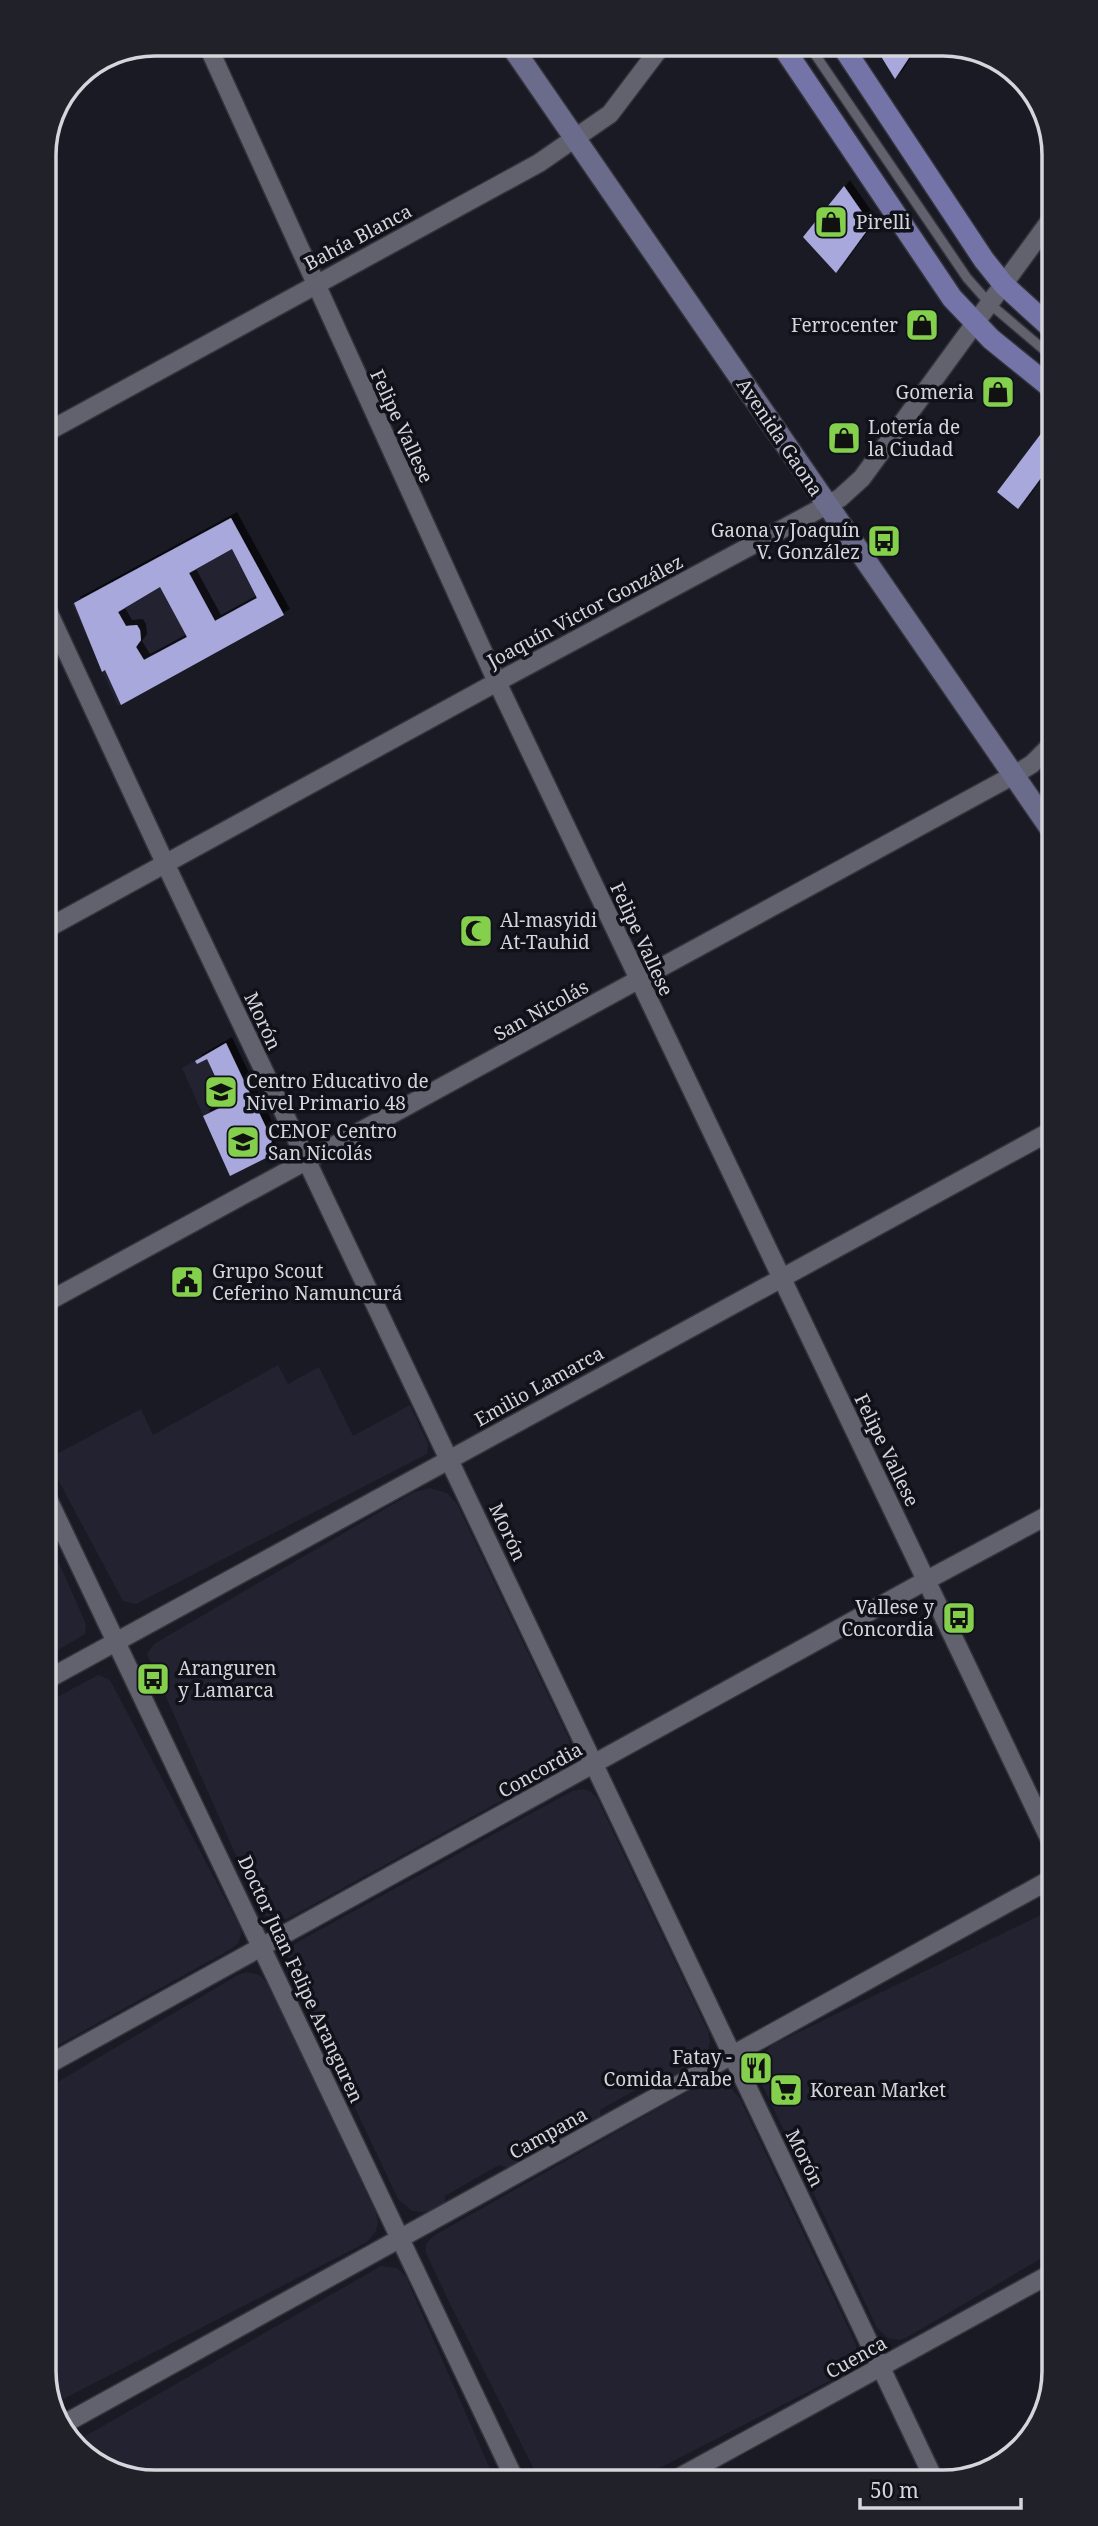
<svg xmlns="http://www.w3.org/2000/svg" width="1098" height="2526" font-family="'Noto Serif',serif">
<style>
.built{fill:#222231}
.building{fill:#a8a8dd;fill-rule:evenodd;filter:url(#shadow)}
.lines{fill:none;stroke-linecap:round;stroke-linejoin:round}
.lane-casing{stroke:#33333b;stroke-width:12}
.street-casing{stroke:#33333b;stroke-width:21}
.secondary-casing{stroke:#33333b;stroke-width:24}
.primary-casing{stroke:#33333b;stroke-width:24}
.lane{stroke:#61626e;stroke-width:9}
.street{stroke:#61626e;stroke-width:18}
.secondary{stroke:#6b6b8b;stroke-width:21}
.primary{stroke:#7574a9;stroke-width:21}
.labels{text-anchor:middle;stroke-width:7;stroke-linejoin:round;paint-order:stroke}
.poi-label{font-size:19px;fill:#d5d5dc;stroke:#11111a;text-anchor:start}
.street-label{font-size:19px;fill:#d5d5dc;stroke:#11111a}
.rim{fill:none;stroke:#d5d5dc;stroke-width:3.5}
</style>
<defs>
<filter id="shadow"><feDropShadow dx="6" dy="-6" stdDeviation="0" flood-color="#0009"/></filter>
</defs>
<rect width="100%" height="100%" fill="#1a1a24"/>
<g class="built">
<polygon points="231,518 284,615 118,706 72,604"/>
<polygon points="226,1043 272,1140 266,1158 230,1176 182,1068"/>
<polygon points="278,1365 288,1384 319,1367 353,1436 410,1405 428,1444 427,1454 136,1604 123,1601 47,1459 141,1409 153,1435"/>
<polygon points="430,1488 447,1493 457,1504 569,1739 570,1755 560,1768 287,1919 273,1921 261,1912 147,1654 154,1644 414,1492"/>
<polygon points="47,1536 86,1624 85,1634 48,1656"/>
<polygon points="98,1675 110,1680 240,1927 241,1934 238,1943 231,1949 49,2050 48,1702"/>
<polygon points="583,1789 590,1791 597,1798 708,2031 710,2042 707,2054 697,2065 665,2082 657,2078 600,2110 600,2118 586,2125 578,2122 525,2151 524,2159 507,2168 499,2165 445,2196 445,2202 432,2210 423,2212 412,2211 398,2199 309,2011 287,1964 289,1951 296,1943 572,1791"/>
<polygon points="1047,1912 1053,1914 1054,2251 906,2338 899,2340 888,2338 877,2328 760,2080 757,2068 760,2058 772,2045"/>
<polygon points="247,1972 259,1975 267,1983 376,2213 378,2223 375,2233 367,2242 50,2406 49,2087 238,1975"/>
<polygon points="709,2082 718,2082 730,2087 740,2099 855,2342 857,2352 855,2363 845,2373 638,2479 539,2479 448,2300 426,2253 426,2244 433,2236 698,2086"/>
<polygon points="381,2266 397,2268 406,2277 495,2480 147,2482 87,2459 75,2442"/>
</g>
<g class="building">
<polygon points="891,44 918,44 895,79 882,58"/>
<polygon points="844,186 871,225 836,273 803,237"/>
<polygon points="1049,423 1049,467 1018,509 997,492"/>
<path d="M231,518L284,615L121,705L105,670L102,672L74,603ZM232,549L257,598L215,621L189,573ZM160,587L187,637L144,660L136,647L141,640L140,630L137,625L126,626L118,612Z"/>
<polygon points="226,1043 272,1140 266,1158 230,1176 203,1116 228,1104 207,1059 197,1064 195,1061"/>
</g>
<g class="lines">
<defs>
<polyline id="lane" points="808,44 967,278 990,304 1049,354"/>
<g id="street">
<polyline points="207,44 497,682 1053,1846"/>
<polyline points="45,433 539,163 610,114 663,44"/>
<polyline points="45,605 165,863 933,2477"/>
<polyline points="46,929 497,682 840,498 862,478 1049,222"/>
<polyline points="47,1302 1014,775 1032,764 1050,746"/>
<polyline points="47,1497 515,2480"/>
<polyline points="48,1679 1051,1131"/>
<polyline points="49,2064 927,1580 1052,1513"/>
<polyline points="62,2425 1053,1878"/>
<polyline points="678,2478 1054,2272"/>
</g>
<polyline id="secondary" points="510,44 1050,828"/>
<g id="primary">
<polyline points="781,44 952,298 991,339 1049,386"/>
<polyline points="841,44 984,260 1004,285 1049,326"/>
</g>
</defs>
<use href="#lane" class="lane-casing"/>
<use href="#street" class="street-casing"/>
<use href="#secondary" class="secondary-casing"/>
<use href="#primary" class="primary-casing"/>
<use href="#lane" class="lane"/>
<use href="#street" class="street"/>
<use href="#secondary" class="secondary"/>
<use href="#primary" class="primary"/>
</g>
<defs>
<symbol id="shop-square" viewBox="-11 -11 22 22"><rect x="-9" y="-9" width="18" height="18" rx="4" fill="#84d04d" stroke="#11111a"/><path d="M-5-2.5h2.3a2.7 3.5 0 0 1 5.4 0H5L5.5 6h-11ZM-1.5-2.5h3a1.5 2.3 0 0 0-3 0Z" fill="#111"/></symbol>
<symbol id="bus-square" viewBox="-11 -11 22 22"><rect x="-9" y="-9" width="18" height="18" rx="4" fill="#84d04d" stroke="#11111a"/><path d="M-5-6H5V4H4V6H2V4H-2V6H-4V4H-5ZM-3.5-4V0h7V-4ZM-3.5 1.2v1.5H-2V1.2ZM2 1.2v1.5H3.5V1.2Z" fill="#111"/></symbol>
<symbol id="mosque-square" viewBox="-11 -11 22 22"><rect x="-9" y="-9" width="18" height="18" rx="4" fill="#84d04d" stroke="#11111a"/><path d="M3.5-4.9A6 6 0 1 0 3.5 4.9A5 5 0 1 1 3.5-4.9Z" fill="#111"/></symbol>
<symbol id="school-square" viewBox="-11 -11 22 22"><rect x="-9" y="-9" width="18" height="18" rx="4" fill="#84d04d" stroke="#11111a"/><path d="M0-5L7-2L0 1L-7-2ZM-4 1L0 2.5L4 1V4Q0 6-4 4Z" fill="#111"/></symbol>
<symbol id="civic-square" viewBox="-11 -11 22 22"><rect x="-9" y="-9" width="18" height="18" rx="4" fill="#84d04d" stroke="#11111a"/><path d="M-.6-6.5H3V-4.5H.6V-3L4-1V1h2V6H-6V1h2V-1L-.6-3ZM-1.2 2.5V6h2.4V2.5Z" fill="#111"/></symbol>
<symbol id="restaurant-square" viewBox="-11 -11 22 22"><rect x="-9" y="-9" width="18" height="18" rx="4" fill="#84d04d" stroke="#11111a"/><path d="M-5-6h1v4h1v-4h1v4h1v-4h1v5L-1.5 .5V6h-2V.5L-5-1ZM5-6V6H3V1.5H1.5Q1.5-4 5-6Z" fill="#111"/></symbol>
<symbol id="supermarket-square" viewBox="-11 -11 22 22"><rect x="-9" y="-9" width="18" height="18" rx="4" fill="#84d04d" stroke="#11111a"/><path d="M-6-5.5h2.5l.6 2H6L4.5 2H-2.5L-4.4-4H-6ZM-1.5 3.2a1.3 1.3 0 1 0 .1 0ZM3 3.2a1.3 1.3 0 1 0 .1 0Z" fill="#111"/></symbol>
</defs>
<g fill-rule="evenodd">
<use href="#shop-square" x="812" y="203" width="38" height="38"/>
<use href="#shop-square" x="903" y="306" width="38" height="38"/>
<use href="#shop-square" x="979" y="373" width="38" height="38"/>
<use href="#shop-square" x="825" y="419" width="38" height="38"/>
<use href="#bus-square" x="865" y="522" width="38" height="38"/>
<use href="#mosque-square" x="457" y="912" width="38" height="38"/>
<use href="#school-square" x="202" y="1073" width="38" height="38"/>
<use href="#school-square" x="224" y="1123" width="38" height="38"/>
<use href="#civic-square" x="168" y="1263" width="38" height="38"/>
<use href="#bus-square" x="940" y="1599" width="38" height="38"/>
<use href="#bus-square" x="134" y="1660" width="38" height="38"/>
<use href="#restaurant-square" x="737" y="2049" width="38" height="38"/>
<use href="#supermarket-square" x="767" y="2071" width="38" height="38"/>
</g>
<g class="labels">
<g class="poi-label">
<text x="856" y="229">Pirelli</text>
<text x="898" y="332" text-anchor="end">Ferrocenter</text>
<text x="974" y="399" text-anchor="end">Gomeria</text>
<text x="868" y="434">Lotería de<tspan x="868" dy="22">la Ciudad</tspan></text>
<text x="860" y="537" text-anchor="end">Gaona y Joaquín<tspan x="860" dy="22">V. González</tspan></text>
<text x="500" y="927">Al-masyidi<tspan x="500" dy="22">At-Tauhid</tspan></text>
<text x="246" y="1088">Centro Educativo de<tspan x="246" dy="22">Nivel Primario 48</tspan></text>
<text x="268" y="1138">CENOF Centro<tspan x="268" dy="22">San Nicolás</tspan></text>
<text x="212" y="1278">Grupo Scout<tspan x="212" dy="22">Ceferino Namuncurá</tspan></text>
<text x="934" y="1614" text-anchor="end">Vallese y<tspan x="934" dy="22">Concordia</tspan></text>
<text x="178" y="1675">Aranguren<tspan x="178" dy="22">y Lamarca</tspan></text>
<text x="732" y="2064" text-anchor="end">Fatay -<tspan x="732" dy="22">Comida Arabe</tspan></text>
<text x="810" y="2097">Korean Market</text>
</g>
<g class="street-label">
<text transform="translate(358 237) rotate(-28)" y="7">Bahía Blanca</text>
<text transform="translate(402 426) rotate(65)" y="7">Felipe Vallese</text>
<text transform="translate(780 437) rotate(56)" y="7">Avenida Gaona</text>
<text transform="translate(585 611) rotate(-28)" y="7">Joaquín Victor González</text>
<text transform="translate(642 939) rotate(65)" y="7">Felipe Vallese</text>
<text transform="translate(541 1010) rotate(-29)" y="7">San Nicolás</text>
<text transform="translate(263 1021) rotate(65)" y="7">Morón</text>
<text transform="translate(539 1386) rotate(-29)" y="7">Emilio Lamarca</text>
<text transform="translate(887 1450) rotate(64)" y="7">Felipe Vallese</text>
<text transform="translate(508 1532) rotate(65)" y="7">Morón</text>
<text transform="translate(540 1770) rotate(-29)" y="7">Concordia</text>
<text transform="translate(301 1979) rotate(65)" y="7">Doctor Juan Felipe Aranguren</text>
<text transform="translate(548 2133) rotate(-29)" y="7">Campana</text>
<text transform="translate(805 2158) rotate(64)" y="7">Morón</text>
<text transform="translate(856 2357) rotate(-29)" y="7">Cuenca</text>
</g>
</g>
<path d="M0 0H1098V2526H0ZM155 56H943A99 99 0 0 1 1042 155V2371A99 99 0 0 1 943 2470H155A99 99 0 0 1 56 2371V155A99 99 0 0 1 155 56Z" fill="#21212a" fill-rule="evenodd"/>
<path class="rim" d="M155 56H943A99 99 0 0 1 1042 155V2371A99 99 0 0 1 943 2470H155A99 99 0 0 1 56 2371V155A99 99 0 0 1 155 56Z"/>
<path d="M860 2498v10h161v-10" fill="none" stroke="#d5d5dc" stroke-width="3.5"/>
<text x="870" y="2498" font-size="21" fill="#d5d5dc" stroke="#11111a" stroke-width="5" paint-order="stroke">50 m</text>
</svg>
